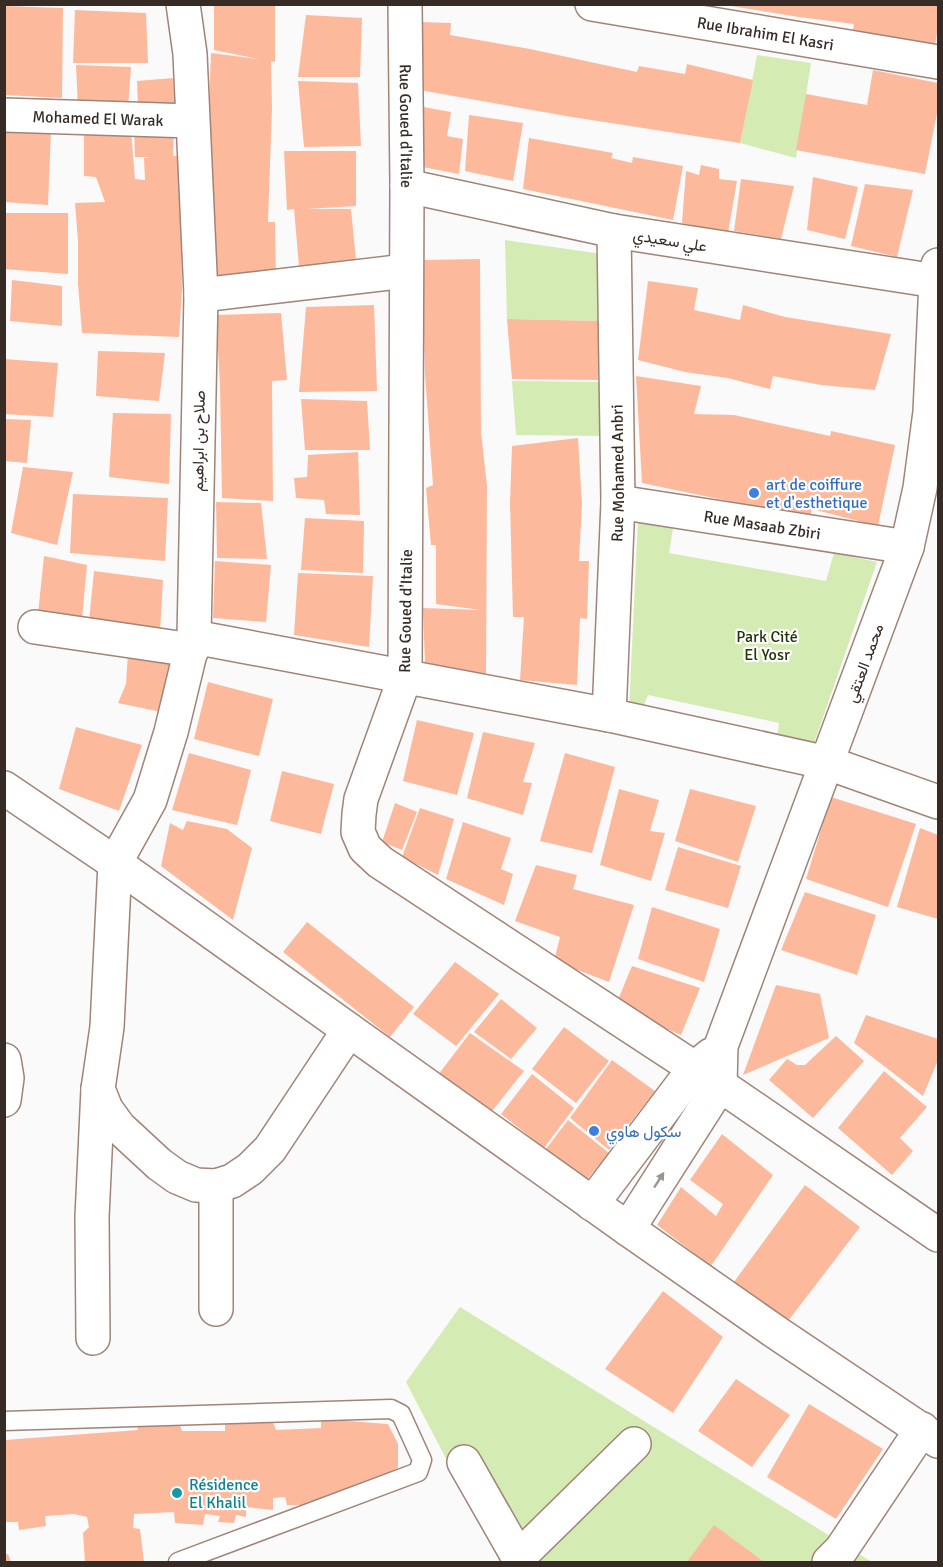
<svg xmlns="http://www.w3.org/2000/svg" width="943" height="1567" font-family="Signika,Vazirmatn,sans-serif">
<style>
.green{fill:#d4ebb3}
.building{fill:#fdb99c}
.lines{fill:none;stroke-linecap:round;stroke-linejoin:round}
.service-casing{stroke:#a08477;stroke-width:21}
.minor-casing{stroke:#a08477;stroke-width:36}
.tertiary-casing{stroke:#a08477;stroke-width:36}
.service{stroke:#fff;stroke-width:18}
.minor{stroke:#fff;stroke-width:33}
.tertiary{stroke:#fff;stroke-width:33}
.oneway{fill:#9b9592}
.shop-dot{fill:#3f7fe0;stroke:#fff;stroke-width:2}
.culture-dot{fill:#0f9aa8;stroke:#fff;stroke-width:2}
.labels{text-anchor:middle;stroke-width:4.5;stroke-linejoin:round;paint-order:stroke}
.street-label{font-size:16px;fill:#372b26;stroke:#fff}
.shop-label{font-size:16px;fill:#366cbe;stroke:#fff;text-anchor:start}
.park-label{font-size:16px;fill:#243304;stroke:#fff}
.culture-label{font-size:16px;fill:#0d838f;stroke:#fff;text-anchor:start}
</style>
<rect width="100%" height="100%" fill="#fafafa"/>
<g class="green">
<polygon points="757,55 811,63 796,158 740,143"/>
<polygon points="505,240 602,254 599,321 507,319"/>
<polygon points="512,381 600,382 603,436 516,435"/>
<polygon points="638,517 674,522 669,553 826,581 834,553 877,562 814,743 776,746 779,723 648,695 639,718 629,712"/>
<polygon points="460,1307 872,1562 500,1562 406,1382"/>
</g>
<g class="building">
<polygon points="214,4 275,4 275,62 271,61 272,107 268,222 275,222 276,280 213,280 209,103 211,53 259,59 214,50"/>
<polygon points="731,4 938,4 938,27 935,46 852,35 854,24 799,17 731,6"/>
<polygon points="4,6 63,8 62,98 4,95"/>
<polygon points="75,10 146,13 148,63 73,63"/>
<polygon points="306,15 362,18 360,77 298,77"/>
<polygon points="419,22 451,23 450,35 530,49 637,72 639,66 685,74 687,64 753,80 740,143 572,117 414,89"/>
<polygon points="76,65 131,67 128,108 78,108"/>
<polygon points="873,70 938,83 938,108 925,174 796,150 806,94 867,105"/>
<polygon points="173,78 175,106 138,106 137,81"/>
<polygon points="298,81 358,83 361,146 304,147"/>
<polygon points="418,106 451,112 447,136 463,139 459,174 412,165"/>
<polygon points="469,115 523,123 513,181 465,171"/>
<polygon points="134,127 174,127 173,156 178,156 181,200 182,291 179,337 82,333 78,284 78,241 75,203 105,202 96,177 84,176 84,130 131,131 135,179 145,180 144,158 151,157 135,157"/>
<polygon points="4,128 51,130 48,205 4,202"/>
<polygon points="529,138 613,153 611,158 632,163 633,157 683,166 673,220 523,189"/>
<polygon points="284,151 356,151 356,206 307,209 351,209 356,260 299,266 294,209 287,210"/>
<polygon points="701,165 719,169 719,179 737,181 728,233 682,223 686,171 699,175"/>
<polygon points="813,177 858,187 845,239 807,230"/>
<polygon points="741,179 794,186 781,239 734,231"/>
<polygon points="865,184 913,190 897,257 851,246"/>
<polygon points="4,213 68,213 68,274 4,269"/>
<polygon points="480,259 481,432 487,486 486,676 425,664 423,608 481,610 436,604 436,545 431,545 426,488 433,485 425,374 422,260"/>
<polygon points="12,280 62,286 62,326 10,321"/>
<polygon points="648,281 698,288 694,310 740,320 743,305 785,317 891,334 875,390 821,385 773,376 770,389 728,378 685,372 638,360"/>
<polygon points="374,305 377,391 299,392 306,307"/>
<polygon points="281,313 287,380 272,381 273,501 222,498 220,385 216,315"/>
<polygon points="507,319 599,321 598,380 512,379"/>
<polygon points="98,351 165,353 159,401 96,396"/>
<polygon points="4,359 58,363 53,417 4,414"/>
<polygon points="636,376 701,386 694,414 734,415 830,436 831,431 895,445 878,526 812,509 810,518 642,483"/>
<polygon points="301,399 367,401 370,450 305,450"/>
<polygon points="113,413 171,414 169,484 109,477"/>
<polygon points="4,419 31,420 27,463 4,461"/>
<polygon points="578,438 582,504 579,561 589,561 587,619 580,618 577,685 520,680 524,617 513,617 510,503 512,446"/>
<polygon points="358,452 360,515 326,514 324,500 296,498 294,478 307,477 308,455"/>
<polygon points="23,467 73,472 57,545 11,533"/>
<polygon points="73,494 168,498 165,561 70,553"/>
<polygon points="216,502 261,503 267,559 217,558"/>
<polygon points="305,518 364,521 363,573 301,570"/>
<polygon points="44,556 87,565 82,619 38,614"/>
<polygon points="215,561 271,565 266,622 213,618"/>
<polygon points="94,571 163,580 160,632 89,621"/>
<polygon points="298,573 373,576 369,647 294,635"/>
<polygon points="128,653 175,660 166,713 118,703 126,684"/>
<polygon points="208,682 273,699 259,756 194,739"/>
<polygon points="417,720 474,733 457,795 403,781"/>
<polygon points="76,727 142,745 119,811 59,789"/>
<polygon points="483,732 535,743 523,782 532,783 523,815 467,798"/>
<polygon points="189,753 251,770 237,825 172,810"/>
<polygon points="565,753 615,767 592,853 540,841"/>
<polygon points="282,771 334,784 321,834 270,821"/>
<polygon points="619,789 659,800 650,831 665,833 651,881 600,865"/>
<polygon points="690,789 756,806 738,862 675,841"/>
<polygon points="831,797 916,824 888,907 806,879"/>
<polygon points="395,803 417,812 402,850 382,842"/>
<polygon points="420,808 454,819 438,875 402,857"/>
<polygon points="187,821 227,829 252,848 233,920 161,866 170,823 183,830"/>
<polygon points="463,822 511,838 501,869 513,874 504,905 446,879"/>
<polygon points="920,828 938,835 938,919 897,907"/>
<polygon points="678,847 741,866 728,908 665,890"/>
<polygon points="536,865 577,875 573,889 634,905 609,982 554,961 560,937 515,921"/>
<polygon points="805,892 876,915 857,975 781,950"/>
<polygon points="652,907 720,929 704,982 638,959"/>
<polygon points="307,922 414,1007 390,1037 283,952"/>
<polygon points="455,962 499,994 456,1046 413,1014"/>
<polygon points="632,966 700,988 681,1035 615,1007"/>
<polygon points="776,985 820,994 829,1038 743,1075"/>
<polygon points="501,999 537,1028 511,1059 474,1032"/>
<polygon points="866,1015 938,1039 938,1060 923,1096 854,1043"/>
<polygon points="564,1027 609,1061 576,1103 532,1069"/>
<polygon points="470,1033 524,1071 489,1115 438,1075"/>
<polygon points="836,1036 864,1061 813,1118 769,1080 787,1059 797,1065 805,1065"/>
<polygon points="612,1060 655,1091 609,1150 570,1118"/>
<polygon points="884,1071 927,1107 900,1138 913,1151 892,1175 838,1128"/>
<polygon points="532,1074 574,1108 544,1148 501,1114"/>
<polygon points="568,1120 609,1153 585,1182 546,1149"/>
<polygon points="722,1134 773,1175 711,1266 657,1225 681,1187 716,1216 723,1204 690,1180"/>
<polygon points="805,1185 860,1227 785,1325 731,1286"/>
<polygon points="663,1291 723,1337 673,1413 605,1369"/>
<polygon points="736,1379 790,1415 752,1467 698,1431"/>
<polygon points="809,1404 883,1449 836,1519 767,1477"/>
<polygon points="321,1419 388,1424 398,1444 398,1468 363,1489 310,1505 287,1505 285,1497 273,1498 273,1510 246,1507 246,1517 236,1515 234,1523 218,1522 220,1516 205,1514 203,1525 175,1523 174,1512 134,1514 133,1528 140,1529 144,1562 85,1562 83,1533 89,1527 87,1517 74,1514 45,1516 46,1526 19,1530 18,1522 5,1522 5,1440 138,1430 137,1425 179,1422 182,1431 225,1431 225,1423 273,1422 276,1430 321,1428"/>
<polygon points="714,1525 764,1562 687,1562"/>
<polygon points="8,1554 11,1562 4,1562 4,1555"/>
</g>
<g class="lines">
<defs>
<polyline id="service" points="4,1421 391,1409 401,1414 422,1460 418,1472 178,1562"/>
<g id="minor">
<polyline points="183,4 190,54 201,295 194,637 171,732 150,800 115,863 107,1027 98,1089 106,1109 119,1127 159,1164 177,1177 196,1185 216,1186 232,1181 250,1169 270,1149 349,1030"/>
<path id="s1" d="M405,4L407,186L405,677L361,799L359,814L358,832L365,848L380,862L720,1085L938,1235"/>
<path id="s2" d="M592,4L938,62"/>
<path id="s3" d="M4,115L192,121"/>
<polyline points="407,186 614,231 936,281"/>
<polyline points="201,295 406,271"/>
<path id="s4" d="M618,502L907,547"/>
<polyline points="35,627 192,650"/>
<polyline points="194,637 609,715 828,763 938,802"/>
<path id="s5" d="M609,715L618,502L614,231"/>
<polyline points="4,1060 7,1078 4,1100"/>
<polyline points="216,1186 216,1309"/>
<polyline points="592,1204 694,1069 711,1055"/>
<polyline points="628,1229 720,1085 721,1046 907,547 920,488 930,412 936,281 938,265"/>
<polyline points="93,1338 92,1217 98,1089"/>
<polyline points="464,1462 521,1562"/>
<polyline points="518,1558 634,1444"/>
<polyline points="829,1562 841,1550 922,1429"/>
</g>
<polyline id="tertiary" points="4,788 115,863 628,1229 777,1333 938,1441"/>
</defs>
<use href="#service" class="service-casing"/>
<use href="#minor" class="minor-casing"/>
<use href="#tertiary" class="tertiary-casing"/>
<use href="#service" class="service"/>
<use href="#minor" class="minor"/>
<use href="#tertiary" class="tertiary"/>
</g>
<defs><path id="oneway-solid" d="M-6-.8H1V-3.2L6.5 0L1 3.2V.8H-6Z" transform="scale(1.5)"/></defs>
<use class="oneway" href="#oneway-solid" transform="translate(659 1180) rotate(-57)"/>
<g class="shop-dot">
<circle cx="754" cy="493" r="6"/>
<circle cx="594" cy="1131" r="6"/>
</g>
<circle class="culture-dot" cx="177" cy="1493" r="6"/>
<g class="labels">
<g class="street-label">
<text dy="6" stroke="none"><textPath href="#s2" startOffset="176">Rue Ibrahim El Kasri</textPath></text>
<text dy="6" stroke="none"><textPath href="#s3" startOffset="94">Mohamed El Warak</textPath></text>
<text dy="6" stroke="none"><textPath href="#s1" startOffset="122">Rue Goued d'Italie</textPath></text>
<text transform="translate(670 240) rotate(9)" y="6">علي سعيدي</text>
<text transform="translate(198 441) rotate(-89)" y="6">صلاح بن ابراهيم</text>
<text dy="6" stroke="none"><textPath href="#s5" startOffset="242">Rue Mohamed Anbri</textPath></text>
<text dy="6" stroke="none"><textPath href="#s4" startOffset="146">Rue Masaab Zbiri</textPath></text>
<text transform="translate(405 611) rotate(-89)" y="6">Rue Goued d'Italie</text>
<text transform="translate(864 663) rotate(-70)" y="6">محمد العتقي</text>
</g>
<g class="shop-label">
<text x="766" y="490">art de coiffure<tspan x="766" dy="18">et d'esthetique</tspan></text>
<text x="606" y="1137">سكول هاوي</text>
</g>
<g class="park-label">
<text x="767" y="642">Park Cité<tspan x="767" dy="18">El Yosr</tspan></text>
</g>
<g class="culture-label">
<text x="189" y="1490">Résidence<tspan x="189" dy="18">El Khalil</tspan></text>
</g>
</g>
<rect width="943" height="1567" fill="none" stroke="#372b26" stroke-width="12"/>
</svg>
